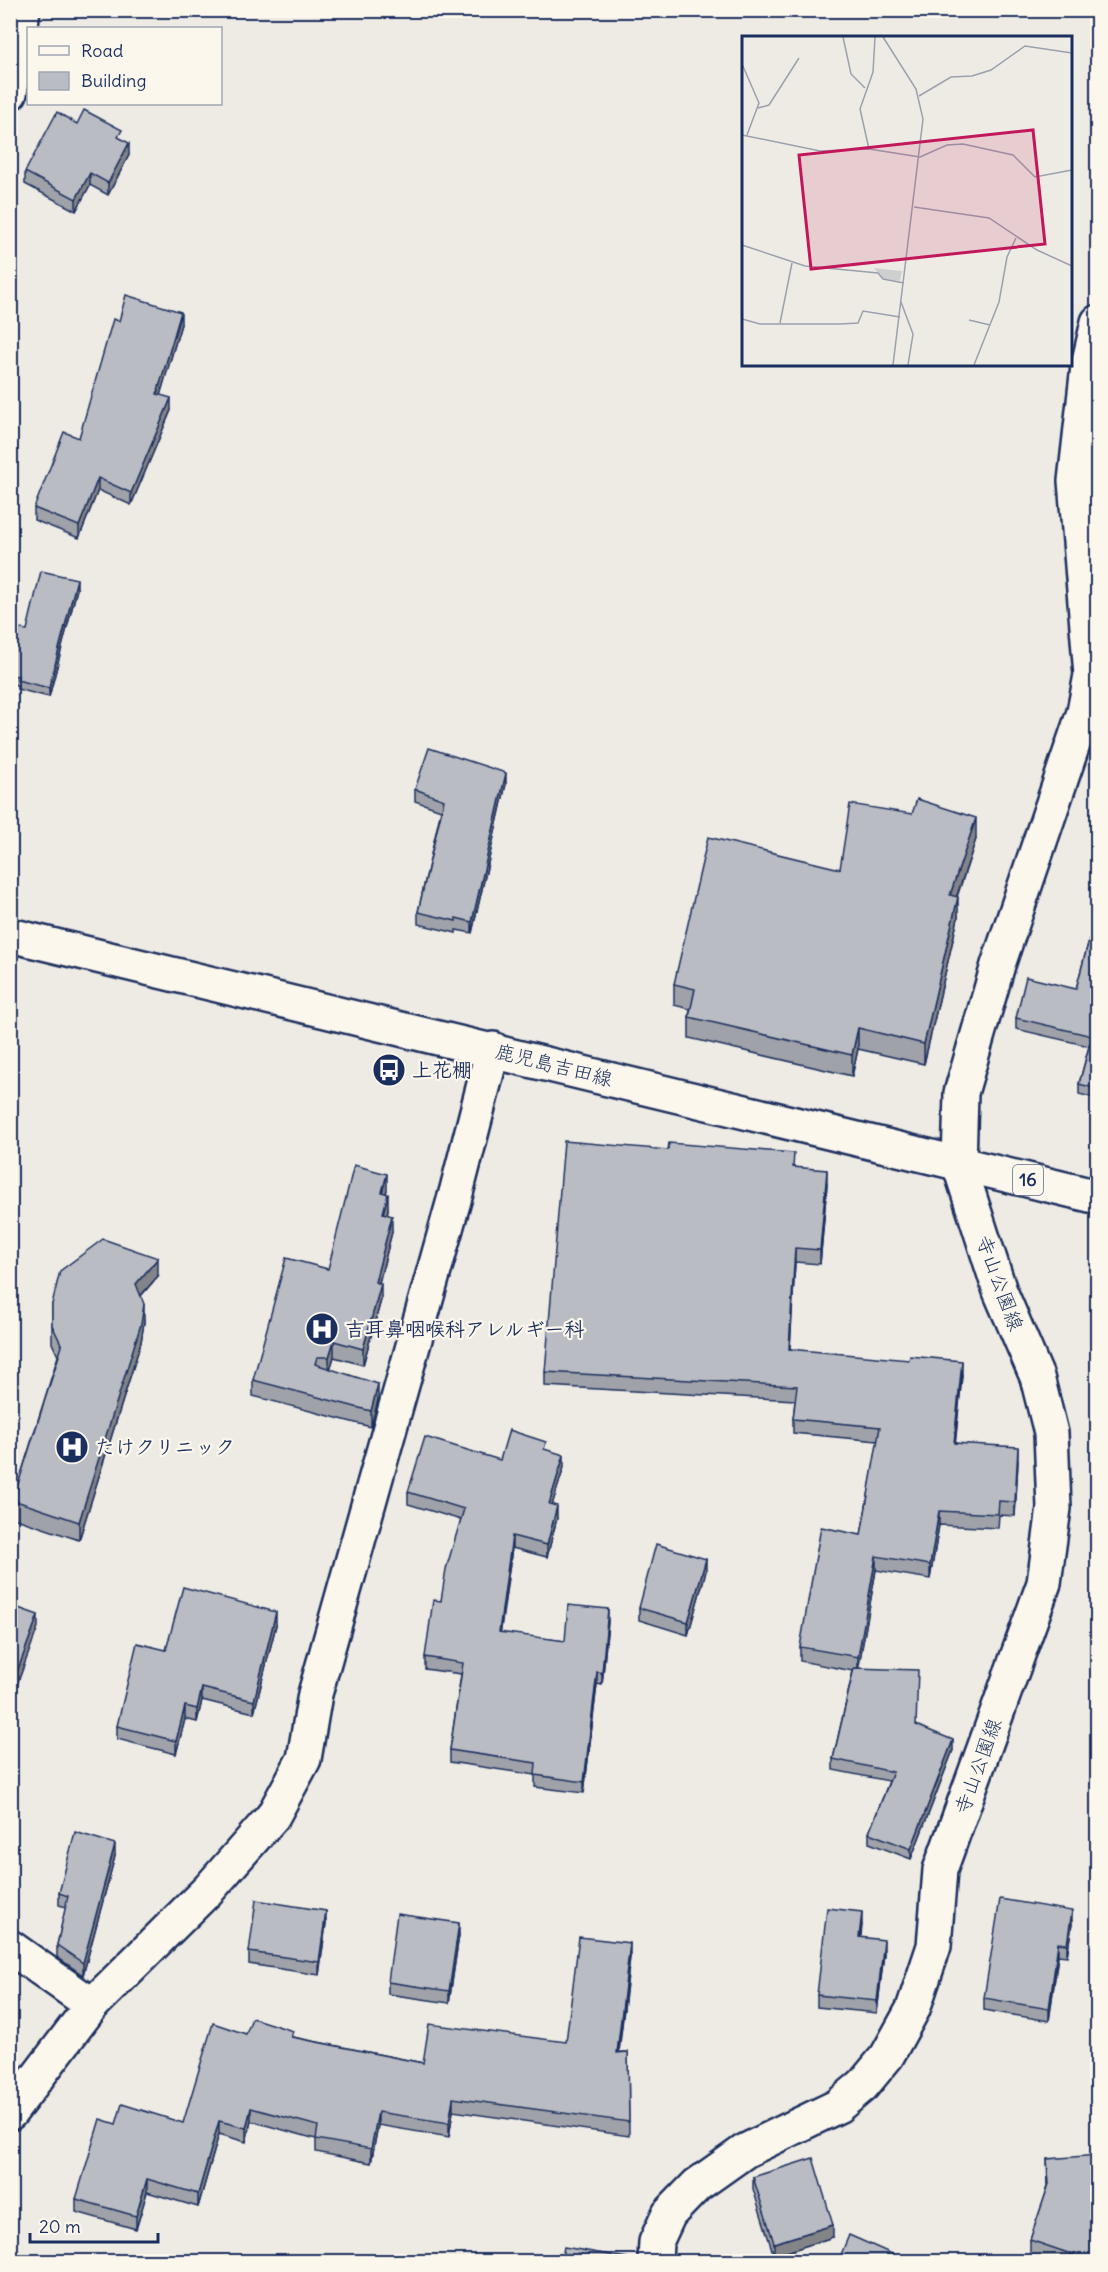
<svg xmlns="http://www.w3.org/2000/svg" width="1108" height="2272" font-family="Delius,'Klee One',sans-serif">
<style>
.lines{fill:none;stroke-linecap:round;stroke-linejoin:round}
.minor-casing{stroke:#1b2f5e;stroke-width:38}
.tertiary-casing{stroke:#1b2f5e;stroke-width:38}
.secondary-casing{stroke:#1b2f5e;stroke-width:38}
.primary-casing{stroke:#1b2f5e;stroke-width:38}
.minor{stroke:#fbf7ec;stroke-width:33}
.tertiary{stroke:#fbf7ec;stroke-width:33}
.secondary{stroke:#fbf7ec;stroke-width:33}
.primary{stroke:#fbf7ec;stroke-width:33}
.wall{fill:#9fa2a8;stroke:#1b2f5e;stroke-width:1.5}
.shaded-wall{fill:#828488;stroke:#1b2f5e;stroke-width:1.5}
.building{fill:#b9bcc3;stroke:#1b2f5e;stroke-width:1.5}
.labels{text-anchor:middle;stroke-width:4.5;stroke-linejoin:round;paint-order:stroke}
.shield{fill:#fbf7ec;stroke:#5e6b89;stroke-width:1.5}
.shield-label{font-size:18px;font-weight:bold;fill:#1b2f5e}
.street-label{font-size:20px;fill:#1b2f5e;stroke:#fbf7ec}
.poi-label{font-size:20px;font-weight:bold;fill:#1b2f5e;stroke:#fbf7ec;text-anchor:start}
.inset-road{fill:none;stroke:#9aa0ae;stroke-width:1.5}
.view{fill:#c2185b;fill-opacity:0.15;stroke:#c2185b;stroke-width:3}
.inset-edge{fill:none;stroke:#1b2f5e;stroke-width:3}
</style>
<rect width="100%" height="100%" fill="#eeebe4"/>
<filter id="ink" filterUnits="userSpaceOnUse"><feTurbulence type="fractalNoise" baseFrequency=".0167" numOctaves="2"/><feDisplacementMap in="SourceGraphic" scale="12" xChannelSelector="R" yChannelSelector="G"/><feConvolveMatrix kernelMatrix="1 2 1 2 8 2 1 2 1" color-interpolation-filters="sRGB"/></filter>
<g filter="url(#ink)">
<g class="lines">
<defs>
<g id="minor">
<polyline points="10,93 23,10"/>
<polyline points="959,1164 961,1093 998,965 1084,712 1091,675 1075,481 1088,366 1098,322"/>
<polyline points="10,1947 92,2005"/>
</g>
<polyline id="tertiary" points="10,2113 92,2005 209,1889 273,1816 304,1759 315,1694 456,1193 493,1049"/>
<polyline id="secondary" points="655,2262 656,2242 669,2214 697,2185 745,2151 838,2106 863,2085 887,2056 913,2009 934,1946 940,1870 1044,1583 1054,1508 1051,1433 1037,1377 1000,1291 959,1164"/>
<polyline id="primary" points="10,935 1098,1197"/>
</defs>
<use href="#minor" class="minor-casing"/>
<use href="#tertiary" class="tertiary-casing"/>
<use href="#secondary" class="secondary-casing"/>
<use href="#primary" class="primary-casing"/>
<use href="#minor" class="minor"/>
<use href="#tertiary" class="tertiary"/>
<use href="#secondary" class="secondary"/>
<use href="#primary" class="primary"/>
</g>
<g class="wall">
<polygon points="77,124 122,139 129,155 108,195 90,185 76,211 25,184 25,172"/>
<polygon points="119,321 181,324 160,395 171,410 131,505 98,490 79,538 34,520 34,508 79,438"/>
<polygon points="77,589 49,697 17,689 17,685 10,684 10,628 27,630"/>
<polygon points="506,784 472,933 456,930 456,933 418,924 418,912 441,810 415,801 415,789"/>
<polygon points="976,839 957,897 958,918 924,1064 858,1049 852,1076 689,1038 689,1017 690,1009 674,1005 674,984 840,869"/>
<polygon points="1098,906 1098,1099 1079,1094 1079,1084 1089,1046 1016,1029 1016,1018 1076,989"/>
<polygon points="794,1167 827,1184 820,1264 795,1262 790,1349 962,1375 955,1443 1018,1461 1015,1516 999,1515 998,1528 939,1525 930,1579 876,1570 858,1669 917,1726 953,1750 911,1859 869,1843 869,1833 889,1781 833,1770 833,1759 853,1671 800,1661 800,1647 861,1535 878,1441 793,1433 793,1419 795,1400 545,1386 545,1372"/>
<polygon points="387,1190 386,1193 388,1210 387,1214 392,1232 379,1283 381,1300 363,1365 334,1357 330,1369 378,1400 371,1427 253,1396 253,1380 328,1269"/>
<polygon points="158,1276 141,1296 144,1322 141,1342 79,1540 13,1518 13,1500 58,1356 52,1343 52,1304"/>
<polygon points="546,1450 564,1467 552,1504 557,1518 547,1557 512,1548 500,1633 565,1641 608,1621 602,1685 597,1684 584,1793 535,1787 535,1775 450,1762 450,1750 461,1674 425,1669 425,1657 441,1601 461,1520 408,1504 408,1492 500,1460"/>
<polygon points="706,1571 688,1635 639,1620 639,1608"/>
<polygon points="276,1625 254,1713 202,1700 197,1722 185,1719 176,1754 117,1739 117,1726 166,1650"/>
<polygon points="115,1856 83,1975 57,1957 57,1945 66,1907 59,1905 59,1893"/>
<polygon points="326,1923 319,1975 249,1964 249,1952"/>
<polygon points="862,1924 861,1937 884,1953 877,2013 817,2007 817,1995"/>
<polygon points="1072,1924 1067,1956 1058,1955 1049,2021 984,2010 984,1998"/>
<polygon points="459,1935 449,2003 388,1994 388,1982"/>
<polygon points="630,1957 619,2052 628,2052 629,2136 453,2111 449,2137 378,2125 371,2163 316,2152 316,2139 251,2121 246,2142 219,2134 198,2207 147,2192 136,2229 76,2212 76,2199 116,2124 183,2123 246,2034 293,2037 423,2063 566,2042"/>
<polygon points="1047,2159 1098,2262 1050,2262 1030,2255 1030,2240 1048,2187"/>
<polygon points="753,2177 833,2237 774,2256 753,2189"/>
</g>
<g class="shaded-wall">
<polygon points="129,143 129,155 108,195 108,183"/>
<polygon points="90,173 90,185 76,211 76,199"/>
<polygon points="181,312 181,324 157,406 157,394"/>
<polygon points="171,398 171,410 131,505 131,493"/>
<polygon points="98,478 98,490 79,538 79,526"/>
<polygon points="77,579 77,589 49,697 49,688"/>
<polygon points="506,773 506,784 472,933 472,922"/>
<polygon points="976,818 976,839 950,916 950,895"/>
<polygon points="958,897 958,918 924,1064 924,1044"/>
<polygon points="858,1028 858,1049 852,1076 852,1055"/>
<polygon points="827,1170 827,1184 820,1264 820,1250"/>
<polygon points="387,1174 387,1190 382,1208 382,1192"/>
<polygon points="388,1194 388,1210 383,1229 383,1213"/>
<polygon points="392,1216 392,1232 375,1298 375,1282"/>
<polygon points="795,1248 795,1262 789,1363 789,1349"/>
<polygon points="158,1258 158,1276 136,1301 136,1284"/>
<polygon points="381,1284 381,1300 363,1365 363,1349"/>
<polygon points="144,1304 144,1322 141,1342 79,1540 79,1522"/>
<polygon points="334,1341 334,1357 329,1373 329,1357"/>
<polygon points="962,1361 962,1375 954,1457 954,1443"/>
<polygon points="378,1384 378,1400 371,1427 371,1411"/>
<polygon points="1018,1447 1018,1461 1015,1516 1015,1502"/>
<polygon points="564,1455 564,1467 549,1515 549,1504"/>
<polygon points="557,1506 557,1518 547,1557 547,1545"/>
<polygon points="939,1511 939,1525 930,1579 930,1565"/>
<polygon points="512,1536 512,1548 499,1644 499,1632"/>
<polygon points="876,1556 876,1570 858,1671 858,1657"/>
<polygon points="706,1559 706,1571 688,1635 688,1622"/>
<polygon points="608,1609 608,1621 602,1685 602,1673"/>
<polygon points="276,1612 276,1625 254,1713 254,1701"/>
<polygon points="38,1615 38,1627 10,1704 10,1691"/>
<polygon points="597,1672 597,1684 584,1793 584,1782"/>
<polygon points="202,1688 202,1700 197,1722 197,1709"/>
<polygon points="185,1706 185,1719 176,1754 176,1741"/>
<polygon points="953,1740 953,1750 911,1859 911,1849"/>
<polygon points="115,1844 115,1856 83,1975 83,1963"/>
<polygon points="326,1911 326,1923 319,1975 319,1962"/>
<polygon points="1072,1911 1072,1924 1067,1956 1067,1944"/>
<polygon points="862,1912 862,1924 859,1949 859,1937"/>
<polygon points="459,1923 459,1935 449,2003 449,1991"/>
<polygon points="884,1940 884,1953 877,2013 877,2001"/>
<polygon points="630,1943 630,1957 617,2066 617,2053"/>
<polygon points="1058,1943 1058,1955 1049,2021 1049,2009"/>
<polygon points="453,2098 453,2111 449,2137 449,2123"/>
<polygon points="251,2108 251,2121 246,2142 246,2128"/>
<polygon points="378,2112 378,2125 371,2163 371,2149"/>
<polygon points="219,2121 219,2134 198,2207 198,2194"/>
<polygon points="147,2179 147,2192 136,2229 136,2216"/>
<polygon points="833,2225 833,2237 774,2256 774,2243"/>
</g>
<g class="building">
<polygon points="84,110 122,130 118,137 129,143 108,183 90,173 76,199 25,172 57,112 77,124"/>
<polygon points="126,295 181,312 157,394 171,398 131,493 98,478 79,526 34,508 64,432 79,438 113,319 119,321"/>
<polygon points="41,571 77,579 49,688 17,680 18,676 10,675 10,628 27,630"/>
<polygon points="429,748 506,773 472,922 456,918 456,921 418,912 444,800 415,789"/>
<polygon points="917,799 976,818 950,895 958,897 924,1044 858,1028 852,1055 689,1017 695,989 674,984 708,837 840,869 850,804 912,814"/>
<polygon points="1098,906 1098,1089 1079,1084 1092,1036 1016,1018 1026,977 1076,989"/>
<polygon points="564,1141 668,1150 669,1143 794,1153 793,1167 827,1170 820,1250 795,1248 789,1349 909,1360 910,1356 962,1361 954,1443 1018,1447 1015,1502 999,1501 998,1514 939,1511 930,1565 876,1556 858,1657 800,1647 821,1527 861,1535 880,1427 793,1419 797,1386 545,1372"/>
<polygon points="354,1165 387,1174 382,1192 388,1194 383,1213 392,1216 375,1282 381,1284 363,1349 334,1341 329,1357 317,1357 315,1364 378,1384 371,1411 253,1380 286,1258 328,1269"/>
<polygon points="103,1239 158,1258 136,1284 144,1304 141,1324 79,1522 13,1500 62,1346 52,1325 52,1304 60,1271"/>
<polygon points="509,1430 546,1442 544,1449 564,1455 549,1504 557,1506 547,1545 512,1536 499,1632 565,1641 568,1605 608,1609 602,1673 597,1672 584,1782 535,1775 536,1763 450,1750 463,1663 425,1657 433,1600 441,1601 446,1569 464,1509 408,1492 425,1437 500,1460"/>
<polygon points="656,1544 706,1559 688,1622 639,1608"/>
<polygon points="183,1587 276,1612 254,1701 202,1688 197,1709 185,1706 176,1741 117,1726 137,1643 166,1650"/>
<polygon points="10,1605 38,1615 10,1691"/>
<polygon points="854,1668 918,1670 916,1725 953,1740 911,1849 869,1833 893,1772 833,1759"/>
<polygon points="75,1832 115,1844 83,1963 57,1945 68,1896 59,1893"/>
<polygon points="1000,1899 1072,1911 1067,1944 1058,1943 1049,2009 984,1998"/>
<polygon points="256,1900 326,1911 319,1962 249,1952"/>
<polygon points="827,1908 862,1912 859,1937 884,1940 877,2001 817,1995"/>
<polygon points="397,1914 459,1923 449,1991 388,1982"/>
<polygon points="579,1937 630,1943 617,2053 628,2052 629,2122 453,2098 449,2123 378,2112 371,2149 316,2139 318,2126 251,2108 246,2128 219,2121 198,2194 147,2179 136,2216 76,2199 100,2119 116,2124 122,2104 183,2123 213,2023 246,2034 252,2018 293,2031 291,2037 423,2063 429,2024 566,2042"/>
<polygon points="1098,2155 1098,2262 1081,2262 1083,2258 1030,2240 1049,2184 1047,2159"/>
<polygon points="813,2158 833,2225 774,2243 753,2177"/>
<polygon points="849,2235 908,2261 908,2262 838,2262"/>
<polygon points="564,2247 627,2258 627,2262 561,2262"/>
<polygon points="743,2257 745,2262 730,2262"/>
</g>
</g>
<defs>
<symbol id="bus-disc" viewBox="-11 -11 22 22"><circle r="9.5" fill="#1b2f5e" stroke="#fbf7ec"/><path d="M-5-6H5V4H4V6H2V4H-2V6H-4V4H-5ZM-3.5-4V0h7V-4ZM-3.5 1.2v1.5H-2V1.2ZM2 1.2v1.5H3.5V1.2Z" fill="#fff"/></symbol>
<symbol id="hospital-disc" viewBox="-11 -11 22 22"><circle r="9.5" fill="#1b2f5e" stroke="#fbf7ec"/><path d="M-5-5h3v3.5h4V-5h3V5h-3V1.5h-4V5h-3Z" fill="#fff"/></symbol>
</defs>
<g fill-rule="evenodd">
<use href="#bus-disc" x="370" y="1051" width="38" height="38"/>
<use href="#hospital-disc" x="303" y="1310" width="38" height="38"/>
<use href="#hospital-disc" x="53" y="1428" width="38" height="38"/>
</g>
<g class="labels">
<rect class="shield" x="1013" y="1165" width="30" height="30" rx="4.5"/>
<g class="shield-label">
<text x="1028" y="1186">16</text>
</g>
<g class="street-label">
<text transform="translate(554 1065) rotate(14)" y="7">鹿児島吉田線</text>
<text transform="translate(1000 1283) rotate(70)" y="7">寺山公園線</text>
<text transform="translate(978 1766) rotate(-70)" y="7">寺山公園線</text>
</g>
<g class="poi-label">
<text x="412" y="1077">上花棚</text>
<text x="345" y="1336">吉耳鼻咽喉科アレルギー科</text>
<text x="95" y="1454">たけクリニック</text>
</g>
</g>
<g transform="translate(742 36)">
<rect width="330" height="330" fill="#eeebe4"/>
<path d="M132,232L160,235L158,245L141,243Z" fill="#cecfcf"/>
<path class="inset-road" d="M101,1L109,38L123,52M141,1L174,53L181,83L151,329M0,28L17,67L5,99M177,60L209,41L230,40L249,34L283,10L330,17M16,72L27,69L57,22M0,99L78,115L127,113L178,121M127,113L118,73L131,36L133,1M178,121L205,109L221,108L271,119L293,141L330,134M172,171L247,182L295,214L330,230M0,209L63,230L136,237L141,243L162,247M159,266L171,298L166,329M0,283L18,288H98L116,287L121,275L158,281M227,284L248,289M38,287L50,227M232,329L257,266L265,221L274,202"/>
<path class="view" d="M291,94L303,208L69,233L57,119Z"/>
<rect width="330" height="330" class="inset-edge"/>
</g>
<rect width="1108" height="2272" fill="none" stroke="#fbf7ec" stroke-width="36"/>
<rect x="18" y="18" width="1072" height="2236" fill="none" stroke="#1b2f5e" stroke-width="2" filter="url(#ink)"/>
<rect x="27" y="27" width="195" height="78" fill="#fbf7ec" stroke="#a1a7b3" stroke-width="1.5"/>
<rect x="39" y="46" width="30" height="9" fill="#fbf7ec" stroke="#a1a7b3" stroke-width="1.5"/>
<text x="81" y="57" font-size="18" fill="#1b2f5e">Road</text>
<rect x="39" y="72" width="30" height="18" fill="#b9bcc3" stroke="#a1a7b3" stroke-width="1.5"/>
<text x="81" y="87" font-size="18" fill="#1b2f5e">Building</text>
<path d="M30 2233v9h128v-9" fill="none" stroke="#1b2f5e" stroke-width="3"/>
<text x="39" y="2233" font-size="18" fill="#1b2f5e" stroke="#fbf7ec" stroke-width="4.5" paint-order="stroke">20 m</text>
</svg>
